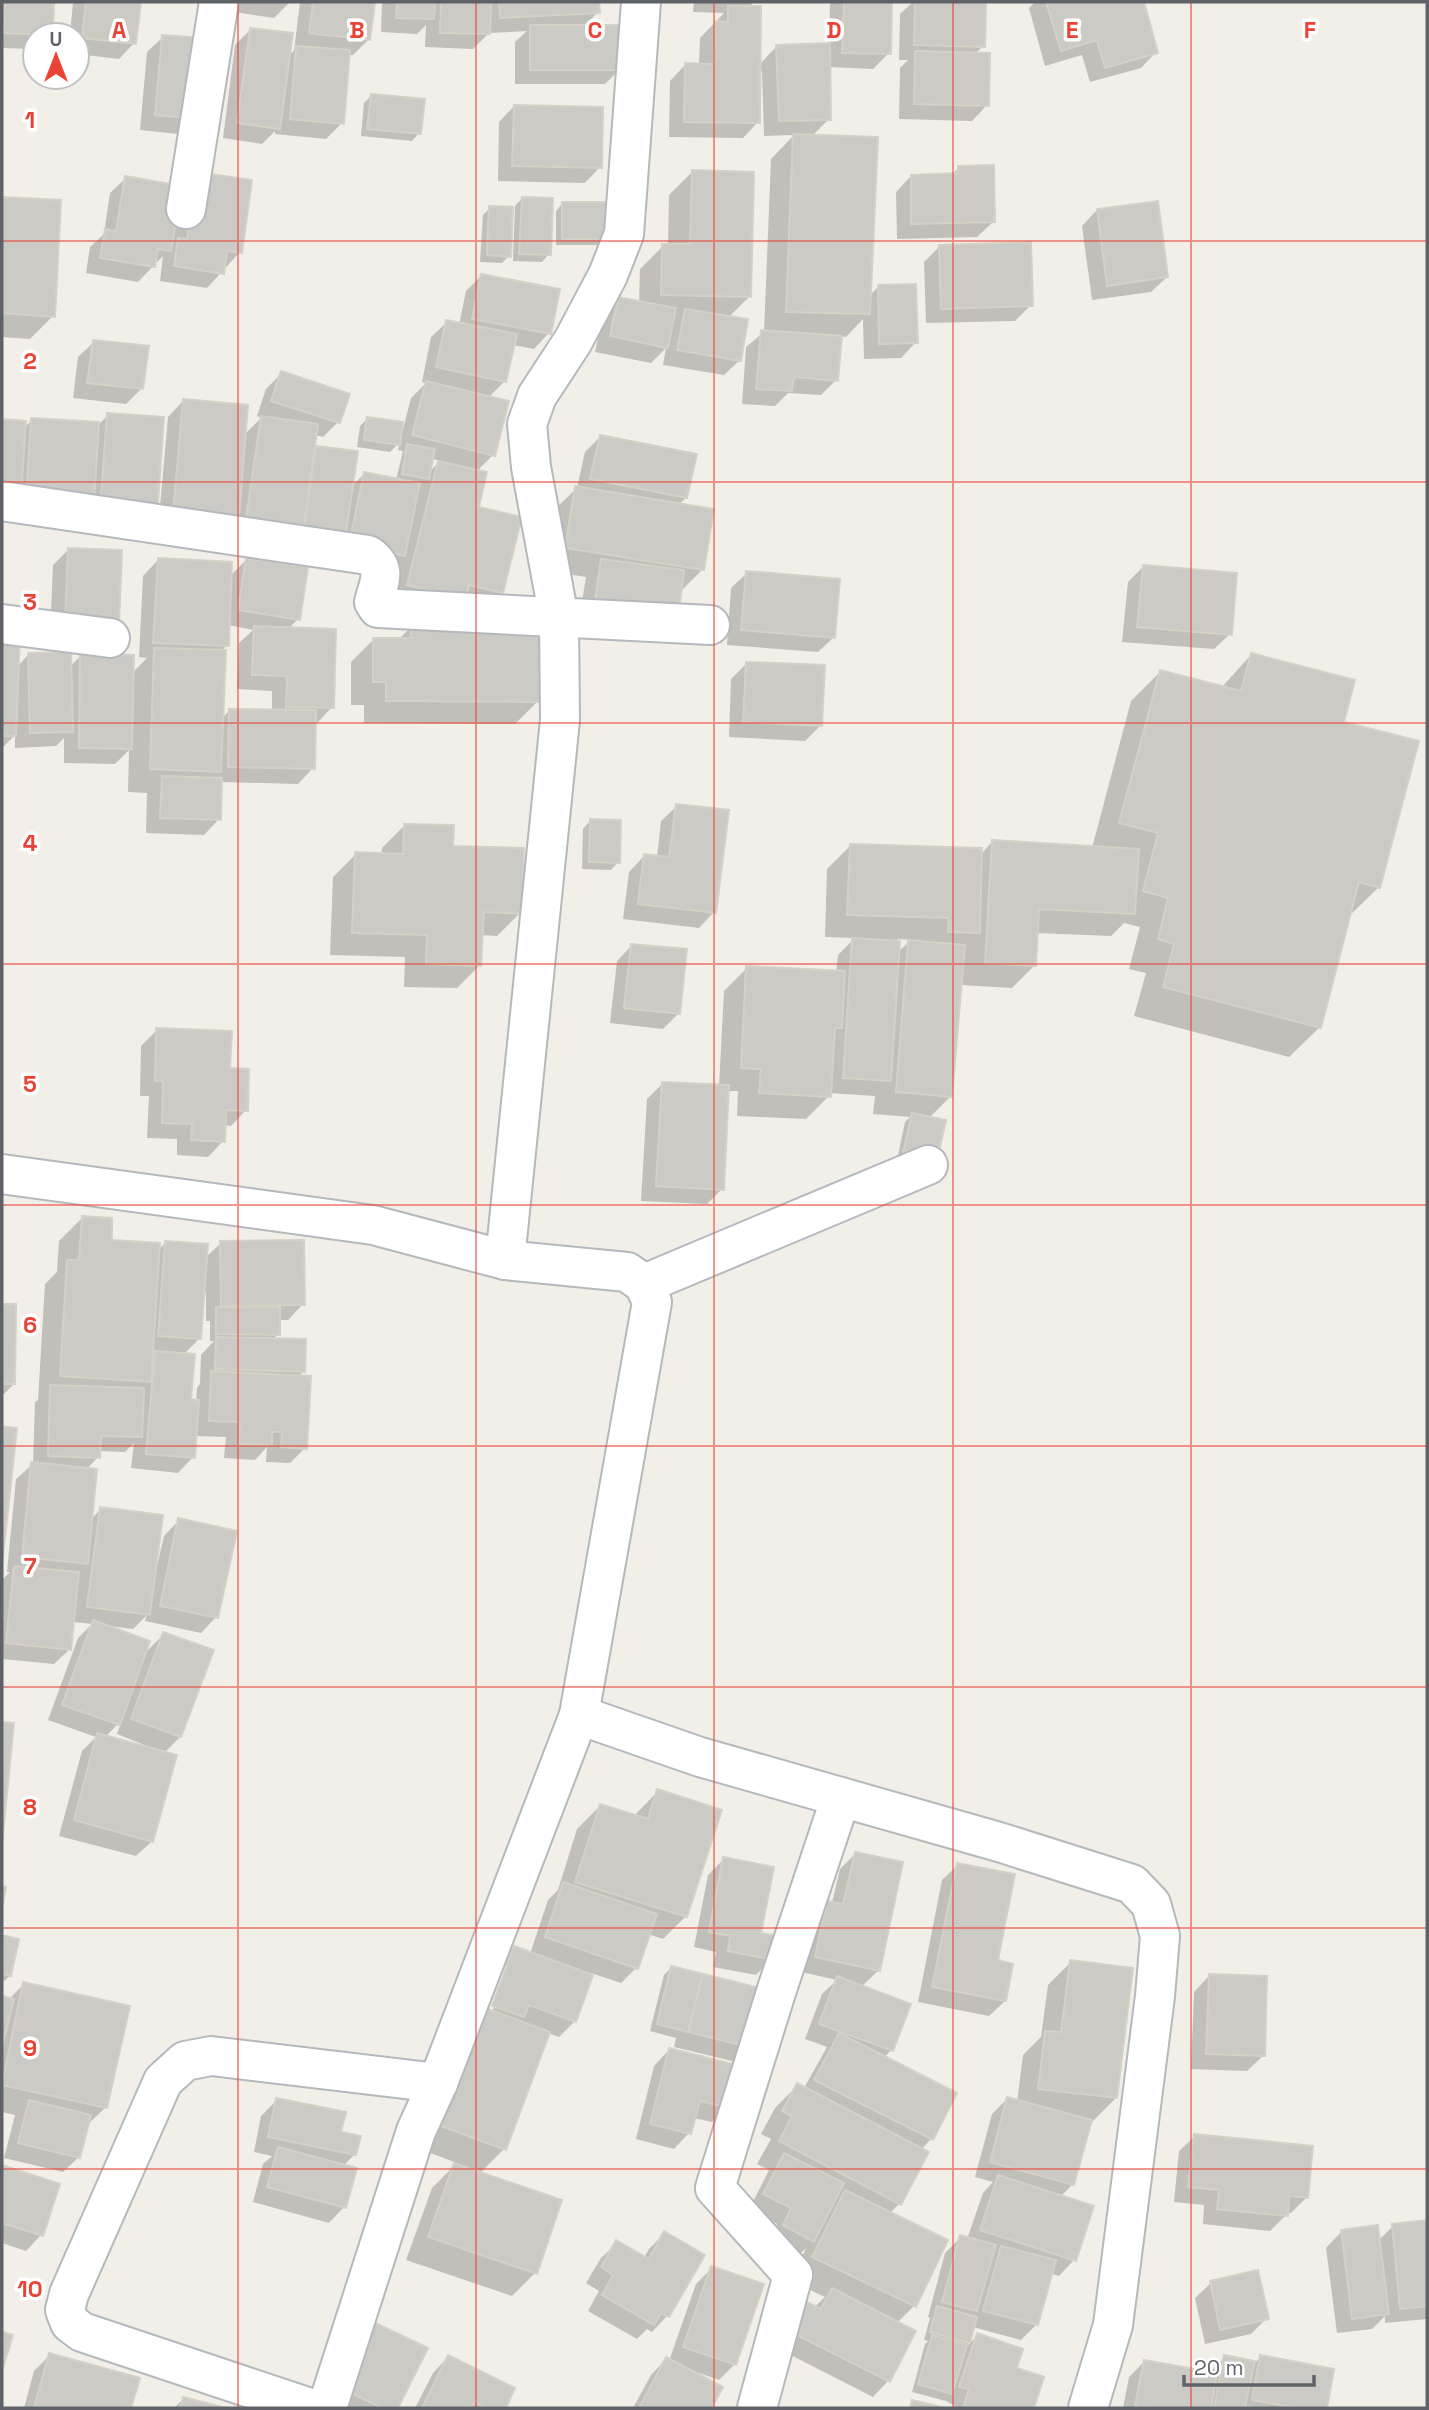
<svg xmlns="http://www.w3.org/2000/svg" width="1429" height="2410" font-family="'Space Grotesk',sans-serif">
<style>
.shadow{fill:#0003;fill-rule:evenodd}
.building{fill:#cccac5;stroke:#d6d1c6;stroke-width:2}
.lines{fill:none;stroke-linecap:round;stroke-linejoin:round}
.minor-casing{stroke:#b5b8bc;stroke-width:42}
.minor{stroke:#fff;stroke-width:38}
.grid{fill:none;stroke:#ea4335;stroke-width:2;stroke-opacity:0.55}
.grid-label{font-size:23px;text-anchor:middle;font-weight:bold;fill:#ea4335;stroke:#fff;stroke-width:7;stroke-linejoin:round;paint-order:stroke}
</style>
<rect width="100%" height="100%" fill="#f1efe8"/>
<g class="shadow">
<polygon points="2,2 52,2 51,34 35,35 35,49 2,48"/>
<polygon points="73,2 139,2 134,43 119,59 77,54 77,35 70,35"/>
<polygon points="214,2 290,2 274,18 213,9"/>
<polygon points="300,2 373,2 368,40 353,55 348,55 342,123 326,139 275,134 275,131 262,144 223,138 235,45 251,29 287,57 294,51"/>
<polygon points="382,2 597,2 598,12 583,27 620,69 605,84 515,84 515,42 527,31 489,33 473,49 425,47 426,25 417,34 381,32"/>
<polygon points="694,2 754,2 748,8 759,65 777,46 829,45 830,2 891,2 889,53 873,69 828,67 829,119 812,136 869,296 878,287 916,342 901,358 864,359 863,319 846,337 840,336 836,380 821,395 788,393 775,406 742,404 746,347 764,332 771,159 794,135 764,136 762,71 759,71 758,122 743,138 669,137 670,81 685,65 699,65 700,38 724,13 693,12"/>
<polygon points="913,2 984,2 983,46 974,55 987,105 972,121 899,119 900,68 908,60 899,60 900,14"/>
<polygon points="1035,2 1142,2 1156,52 1141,68 1090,82 1082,55 1045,66 1029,8"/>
<polygon points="163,37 194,118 178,134 140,130 147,52"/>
<polygon points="371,96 419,133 412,141 361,136 364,103"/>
<polygon points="514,106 600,167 585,183 498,181 499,122"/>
<polygon points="959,168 993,222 977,237 897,239 896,192 911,176 951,175"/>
<polygon points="692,172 749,297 728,318 740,360 724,375 663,365 666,348 651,363 595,352 603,314 618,298 639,303 640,269 663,246 668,246 669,195"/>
<polygon points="126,178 240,252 207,288 160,281 163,256 138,282 86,273 90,247 104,234 110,193"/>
<polygon points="522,198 549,254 542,262 513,261 515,206"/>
<polygon points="2,199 60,202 53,316 30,339 2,337"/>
<polygon points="563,203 613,238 606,245 556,245 556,211"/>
<polygon points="490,208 509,256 502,263 480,262 483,215"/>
<polygon points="1097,210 1167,277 1151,292 1092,300 1082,226"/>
<polygon points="939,247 1031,305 1015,321 926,323 924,262"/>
<path d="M481,276L549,333L534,349L513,345L505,381L488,398L493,455L477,471V508L501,592L478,615L386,608L397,562L157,540L168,417L183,401L244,435L261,418L257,416L266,389L282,373L338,422L323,437L315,435L314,447L356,453L351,487L364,474L396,480L403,451L398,450L400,442L390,452L357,447L360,426L367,419L402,433L411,398L426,383L422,382L431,337L447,322L459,325L466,291ZM431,458L440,461L429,472Z"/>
<polygon points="94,342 142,388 126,404 73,398 78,357"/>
<polygon points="108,415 155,515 2,512 2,421 24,422 24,428 32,420 99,424"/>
<polygon points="600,437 686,498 678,505 702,570 679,593 580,614 586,577 543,570 553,511 577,488 585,452"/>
<polygon points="69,549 117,624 50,637 53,565"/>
<path d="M247,559L298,619L288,629L332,707L317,723H314L313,768L298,784L220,782L219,819L204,835L146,833L147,793L128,792L129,750L115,764L64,763V738L56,746L15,748V735L2,748V633L17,667L28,655L69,667L81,656L132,673L147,658L139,657L143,576L158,560L230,576ZM228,625L253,630L239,643L237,689L272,691V711H229L222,718L220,652L227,645Z"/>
<polygon points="1143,567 1230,634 1214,649 1122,642 1128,582"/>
<polygon points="747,573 834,637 818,652 727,645 731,588"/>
<polygon points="412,626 538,701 515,724 364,723 364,705 351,705 351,662 374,639 399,639"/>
<path d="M1251,655L1342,723L1379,887L1348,917L1319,1028L1289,1057L1134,1016L1146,973L1129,969L1140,927L1124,923L1111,936L1036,933L1035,965L1012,988L960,985L951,1096L929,1118L896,1165L905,1122L910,1117L873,1114L875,1096L829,1093V1096L806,1119L737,1116L738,1091H727L722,1189L707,1204L641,1201L647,1099L662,1084L719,1087L724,991L747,968L836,973L838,955L855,938L825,937L827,869L850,846L981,854L992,842L1092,848L1131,701L1160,672L1221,688ZM898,939L911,940L897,953Z"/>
<polygon points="746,664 821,725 805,741 729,737 731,679"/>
<polygon points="677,806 714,912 699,928 623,919 629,872 644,856 657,858 661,821"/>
<polygon points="590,821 618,862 611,870 582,869 583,829"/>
<polygon points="405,825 452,848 520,913 497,936 481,935 480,965 457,988 404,987 405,957 330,955 333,877 356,854 381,855 382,848"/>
<polygon points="632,945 679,1013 663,1029 610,1023 617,961"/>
<polygon points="157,1030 228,1070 246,1110 231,1126 224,1125 223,1141 208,1157 177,1155 177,1139 147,1138 149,1096 140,1096 141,1046"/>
<path d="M82,1218L110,1242L158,1251L165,1243L205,1258L221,1243L303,1304L288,1320H278V1334L272,1340L304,1371L298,1377L305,1448L290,1463L266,1462L267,1447L255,1460L224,1458L226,1437L195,1436L193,1457L178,1473L131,1468L134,1443L125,1452L99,1451L98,1457L86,1470L91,1519L101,1509L154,1566H157L164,1536L179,1520L216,1617L201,1633L145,1621L147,1615L133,1629L109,1626L143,1655L164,1634L180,1737L164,1753L152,1841L136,1856L59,1836L82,1751L96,1737L48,1720L78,1638L92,1624L73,1622L70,1649L54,1664L2,1659V1580L10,1572H7L16,1479L33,1464L35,1402L38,1400L45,1284L57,1272L59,1241ZM203,1292H206V1321H210V1341H214L201,1355L200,1384L197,1388L196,1402L189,1401L183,1355L200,1338ZM122,1720L117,1734L147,1746L146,1748L105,1737Z"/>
<polygon points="2,1305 14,1306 14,1384 2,1396"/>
<polygon points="2,1428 15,1429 2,1551"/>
<polygon points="2,1724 12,1725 2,1826"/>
<path d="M658,1791L686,1916L663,1939L648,1934L636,1968L621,1983L591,1973L575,2021L559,2037L548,2033L504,2149L480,2173L535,2273L512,2296L406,2260L432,2188L457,2163L414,2147L499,1964L514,1949L530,1954L548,1900L558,1890L577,1829L600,1806L634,1816ZM505,1965H509L491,2015L487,2013Z"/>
<polygon points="855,1854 879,1970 861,1987 908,2005 891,2050 884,2058 931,2139 921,2150 899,2204 889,2214 946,2240 914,2306 897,2323 914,2332 888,2381 873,2397 773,2346 825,2297 791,2281 806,2248 798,2256 769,2241 777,2224 749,2210 769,2170 757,2164 771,2139 761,2134 775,2108 798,2085 804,2088 827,2047 805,2039 822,1994 837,1980 801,1972 812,1918 828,1903 832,1903 840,1869"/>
<polygon points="724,1859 771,1959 756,1975 713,1967 716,1952 694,1947 708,1875"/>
<polygon points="958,1865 996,1961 1005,2001 989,2016 918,2002 942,1880"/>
<polygon points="2,1937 17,1940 10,1976 2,1983"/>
<polygon points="1071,1962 1116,2098 1093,2121 1090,2120 1073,2184 1060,2197 1074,2260 1059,2276 1050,2273 1037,2324 1021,2340 973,2327 967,2346 978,2335 1015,2369 1042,2378 1032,2408 953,2408 954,2405 946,2401 912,2392 925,2344 928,2341 924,2340 930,2318 928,2317 945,2253 961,2237 967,2239 983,2193 993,2182 975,2177 992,2114 1007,2099 1017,2102 1023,2055 1041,2037 1048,1985"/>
<polygon points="671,1968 766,1991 736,2062 674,2047 676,2038 650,2031 664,1975"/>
<polygon points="1209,1976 1263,2056 1247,2071 1191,2069 1194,1992"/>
<polygon points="24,1984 106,2107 86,2126 79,2157 63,2172 4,2158 15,2115 2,2112 2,1997 9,1999"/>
<polygon points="669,2050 727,2107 712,2122 693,2118 689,2133 674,2149 636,2139 654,2066"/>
<polygon points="277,2100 339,2133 355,2154 343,2166 344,2207 329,2223 253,2202 263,2164 272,2156 254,2152 261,2116"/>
<polygon points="1195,2136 1307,2197 1291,2213 1286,2212 1286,2215 1270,2231 1203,2224 1204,2205 1174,2202 1179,2151"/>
<polygon points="2,2167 58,2185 41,2235 26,2251 2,2243"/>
<polygon points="1427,2222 1427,2319 1385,2323 1385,2316 1372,2329 1337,2333 1326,2248 1341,2232 1378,2241 1393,2226"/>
<polygon points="665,2233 703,2255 667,2316 652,2332 647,2329 637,2339 588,2311 599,2291 586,2283 601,2258 617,2243 644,2258 649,2249"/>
<polygon points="712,2268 735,2364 719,2380 693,2371 692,2373 721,2387 710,2408 633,2408 651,2375 666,2359 669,2361 696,2284"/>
<polygon points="1211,2283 1267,2318 1251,2334 1205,2344 1195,2298"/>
<polygon points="425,2349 396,2408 335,2408 321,2402"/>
<polygon points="50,2355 137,2379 129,2408 24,2408 34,2371"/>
<polygon points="448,2357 513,2389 504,2408 415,2408 433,2373"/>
<polygon points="1225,2357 1250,2367 1261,2357 1332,2370 1325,2408 1123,2408 1129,2377 1145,2361 1209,2373"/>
<polygon points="183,2399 220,2408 174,2408"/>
</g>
<g class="building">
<polygon points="5,2 54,2 53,35 4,33"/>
<polygon points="86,2 141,2 136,44 82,38"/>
<polygon points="313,2 375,2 370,40 309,33"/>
<polygon points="397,2 435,2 434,19 396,18"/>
<polygon points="441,2 491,2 490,34 440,33"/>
<polygon points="499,2 599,2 600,13 500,18"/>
<polygon points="844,2 892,2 891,54 842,53"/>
<polygon points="915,2 986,2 985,47 914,45"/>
<polygon points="1046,2 1144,2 1158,53 1105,68 1097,40 1061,51"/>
<polygon points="728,6 761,6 760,123 684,122 685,63 714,64 715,21 728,22"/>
<rect x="530" y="25" width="92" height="45"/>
<polygon points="250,28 293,33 280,129 237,123"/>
<polygon points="162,35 204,38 196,119 155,115"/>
<polygon points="830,43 831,120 779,121 776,45"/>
<polygon points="296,46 350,50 344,124 290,119"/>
<polygon points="915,51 990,53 989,106 914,104"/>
<polygon points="371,94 425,99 421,134 367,129"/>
<polygon points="514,105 603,107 602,168 512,166"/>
<polygon points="793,134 878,137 870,314 786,312"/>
<polygon points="994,165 995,222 911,224 911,175 958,173 958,166"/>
<polygon points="692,170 754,172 751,297 661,295 662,244 690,244"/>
<polygon points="197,172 252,180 242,253 227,251 224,274 174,266 178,238 187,239"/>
<polygon points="125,176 182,186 171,251 158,249 155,267 100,258 105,229 116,231"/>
<polygon points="2,197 61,200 55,317 2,313"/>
<polygon points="522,197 553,198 551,255 519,254"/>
<polygon points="1158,201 1168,277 1107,286 1097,209"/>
<rect x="562" y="202" width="53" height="37"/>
<polygon points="489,206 513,207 511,257 487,255"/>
<polygon points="1031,242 1033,306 941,309 939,245"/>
<polygon points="481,274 560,289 551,334 472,319"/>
<polygon points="916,284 918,343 879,344 878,285"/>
<polygon points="618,297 676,308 668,348 610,336"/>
<polygon points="685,309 748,319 741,361 677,350"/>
<polygon points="446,320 517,334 506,382 436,367"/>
<polygon points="761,330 842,336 838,381 794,377 792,391 756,389"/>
<polygon points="93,340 149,346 143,389 87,383"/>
<polygon points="281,371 350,394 340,423 271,401"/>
<polygon points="426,381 509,401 495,456 412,435"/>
<polygon points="183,399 248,405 238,530 172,525"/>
<polygon points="107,413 164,417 157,516 100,511"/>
<polygon points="261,416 318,424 302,540 244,532"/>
<polygon points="367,417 403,422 400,445 364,440"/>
<polygon points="31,418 99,422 94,503 26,498"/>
<polygon points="2,419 26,421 21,497 2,496"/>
<polygon points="600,435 697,454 687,498 590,479"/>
<polygon points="407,444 435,449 429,479 402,474"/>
<polygon points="316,446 358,451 344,546 302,540"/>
<polygon points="438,461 487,472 479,507 522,517 503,593 469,585 466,599 407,585"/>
<polygon points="364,472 420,483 405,556 349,545"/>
<polygon points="575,486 714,509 704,570 565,548"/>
<polygon points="68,548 122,550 119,625 65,623"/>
<polygon points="158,558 232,562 229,646 153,643"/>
<polygon points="246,558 308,567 300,620 238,610"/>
<polygon points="601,559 684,570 679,610 595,599"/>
<polygon points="1143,565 1237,573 1232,635 1137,627"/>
<polygon points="746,571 840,579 835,638 741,630"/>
<polygon points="411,625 540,625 540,702 386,701 386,682 373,682 373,638 411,638"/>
<polygon points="254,626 336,629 334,708 286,707 287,676 252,675"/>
<polygon points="2,631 20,632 16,736 2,736"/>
<polygon points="154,648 226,650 221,772 150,769"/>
<polygon points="71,652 73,732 30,733 28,653"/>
<polygon points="1251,653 1355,680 1344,722 1419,741 1380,888 1359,882 1321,1028 1163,987 1174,944 1158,939 1168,898 1143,891 1158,833 1119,823 1160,670 1241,691"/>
<polygon points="80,654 134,655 132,749 79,748"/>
<polygon points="746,662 825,665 822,726 743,722"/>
<polygon points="229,709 316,710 315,769 228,767"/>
<polygon points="162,776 222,778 221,820 160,818"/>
<polygon points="676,804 729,810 716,913 638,904 644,854 669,857"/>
<polygon points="590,819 621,820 620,863 589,862"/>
<polygon points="404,824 454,825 453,846 524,848 522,914 484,912 481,966 426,964 427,935 352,933 355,852 403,854"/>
<polygon points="992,840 1139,849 1135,914 1039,909 1036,966 985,963"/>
<polygon points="850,844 982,848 980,933 948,932 949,918 847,915"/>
<polygon points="852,938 900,941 891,1081 843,1078"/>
<polygon points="908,940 965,945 952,1097 896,1092"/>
<polygon points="631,944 687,949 680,1014 624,1008"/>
<polygon points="746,966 845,971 842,1028 835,1028 831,1097 759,1093 761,1069 741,1068"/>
<polygon points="156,1028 232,1031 230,1068 249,1069 248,1111 226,1110 225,1142 191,1140 192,1124 162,1123 163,1081 155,1081"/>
<polygon points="662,1082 729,1085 724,1190 656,1186"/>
<polygon points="912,1113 946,1120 936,1165 902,1158"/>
<polygon points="82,1216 112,1218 112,1240 160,1243 151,1382 60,1376 67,1260 79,1260"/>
<polygon points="304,1240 305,1305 221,1306 220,1241"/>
<polygon points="165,1241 208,1244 201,1339 158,1336"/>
<polygon points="2,1304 16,1304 15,1384 2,1384"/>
<polygon points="216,1307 280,1307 280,1335 216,1334"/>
<polygon points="216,1337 306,1339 305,1372 215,1369"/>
<polygon points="155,1351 195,1354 191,1399 199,1400 195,1458 146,1454"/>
<polygon points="211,1371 311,1376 307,1449 281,1447 282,1432 272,1432 272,1445 239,1444 240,1422 209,1421"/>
<polygon points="50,1385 144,1388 142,1437 101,1436 100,1458 48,1456"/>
<polygon points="2,1426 17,1428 2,1566"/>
<polygon points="31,1462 97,1469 88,1564 22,1557"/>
<polygon points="100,1507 163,1515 150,1615 87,1607"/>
<polygon points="178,1518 237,1531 218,1618 160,1606"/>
<polygon points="14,1566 79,1572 71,1650 6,1643"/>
<polygon points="93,1620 150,1641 120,1725 62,1705"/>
<polygon points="163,1632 214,1650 181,1737 131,1719"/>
<polygon points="2,1722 14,1723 2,1844"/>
<polygon points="97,1733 177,1755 153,1842 74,1820"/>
<polygon points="657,1789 722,1810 687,1917 575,1882 600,1804 648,1819"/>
<polygon points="855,1852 903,1862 880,1971 815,1957 827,1901 843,1904"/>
<polygon points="723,1857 774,1867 761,1933 777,1936 773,1960 728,1951 730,1936 709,1932"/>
<polygon points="957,1863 1015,1874 998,1960 1013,1964 1006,2001 932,1987"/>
<polygon points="563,1882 657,1914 638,1969 545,1937"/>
<polygon points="2,1886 6,1887 2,1908"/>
<polygon points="2,1935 19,1939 11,1976 2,1974"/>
<polygon points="514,1946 593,1975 576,2022 529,2005 524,2017 492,2006"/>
<polygon points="1070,1960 1133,1968 1117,2098 1038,2089 1045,2031 1061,2032"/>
<polygon points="671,1966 703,1974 688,2032 657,2024"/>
<polygon points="703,1974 768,1990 753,2048 688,2032"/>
<polygon points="1209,1974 1267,1976 1265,2056 1206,2054"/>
<polygon points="837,1976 911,2004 893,2051 819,2024"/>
<polygon points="23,1982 130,2006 107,2108 2,2085"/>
<polygon points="2,1996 14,1999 2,2048"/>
<polygon points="480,2006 550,2032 506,2150 435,2124"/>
<polygon points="839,2033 957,2093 933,2140 814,2080"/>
<polygon points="669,2048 740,2066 729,2108 700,2101 691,2134 650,2124"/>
<polygon points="797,2083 929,2152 901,2205 779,2141 792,2116 782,2111"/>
<polygon points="1007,2097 1092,2120 1074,2185 990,2162"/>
<polygon points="276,2098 346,2112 341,2132 361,2136 356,2155 268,2137"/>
<polygon points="29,2100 91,2115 80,2158 18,2143"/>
<polygon points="1194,2134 1313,2146 1308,2198 1289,2196 1288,2216 1217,2209 1219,2190 1188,2187"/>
<polygon points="278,2147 357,2168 346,2208 267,2187"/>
<polygon points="784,2153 844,2183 814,2242 783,2225 791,2208 763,2194"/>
<polygon points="454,2163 562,2200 537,2274 428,2237"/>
<polygon points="2,2165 60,2184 43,2236 2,2223"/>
<polygon points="998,2175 1094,2206 1076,2261 980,2230"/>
<polygon points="845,2190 948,2240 916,2307 812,2257"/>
<polygon points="1427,2220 1427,2306 1400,2309 1392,2224"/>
<polygon points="1378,2225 1389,2314 1352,2319 1341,2230"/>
<polygon points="664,2231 705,2255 669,2317 661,2313 654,2325 602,2295 613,2275 601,2267 616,2240 649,2259"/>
<polygon points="960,2235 996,2245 977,2311 942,2302"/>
<polygon points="1001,2246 1056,2260 1038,2325 983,2311"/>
<polygon points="711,2266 764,2284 736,2365 683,2347"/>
<polygon points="1258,2270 1269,2319 1220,2330 1210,2281"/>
<polygon points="832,2288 916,2331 890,2382 787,2330 803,2300 821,2309"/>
<polygon points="937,2306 977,2317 970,2343 930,2332"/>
<polygon points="369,2320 428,2348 398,2408 382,2408 336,2386"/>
<polygon points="2,2332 13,2335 2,2371"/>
<polygon points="977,2333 1023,2349 1017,2368 1044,2377 1034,2408 963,2408 969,2389 959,2387"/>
<polygon points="932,2335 967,2345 952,2394 918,2384"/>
<polygon points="49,2353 140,2378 131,2408 34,2408"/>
<polygon points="448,2355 515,2388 506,2408 486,2408 474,2402 471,2408 422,2408"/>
<polygon points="1224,2355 1255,2361 1245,2406 1258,2408 1214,2408"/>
<polygon points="1260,2355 1334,2369 1327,2408 1296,2408 1252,2400"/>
<polygon points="666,2357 723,2387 712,2408 639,2408"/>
<polygon points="1144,2360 1217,2373 1211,2408 1148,2408 1135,2406"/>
<polygon points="183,2397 226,2408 180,2408"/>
<polygon points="912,2400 945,2408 910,2408"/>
</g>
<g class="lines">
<defs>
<g id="minor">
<polyline points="186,209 219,2"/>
<path d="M2,501L368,555C388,569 379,582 374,602L378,608L710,625"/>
<polyline points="2,624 110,638"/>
<polyline points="2,1174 373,1225 505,1260 627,1272 644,1284 652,1302 579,1715 438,2083 416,2131 327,2408"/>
<polyline points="505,1260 560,720 559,618 531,467 527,424 537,396 573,341 608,275 624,234 641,2"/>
<polyline points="644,1284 928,1165"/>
<polyline points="579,1715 700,1757 999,1842 1132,1884 1151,1904 1160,1936 1155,1996 1113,2325 1088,2408"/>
<polyline points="310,2408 82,2332 70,2323 65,2310 69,2294 163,2081 185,2061 211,2056 438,2083"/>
<polyline points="757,2408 793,2275 715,2188 777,1989 841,1797"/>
</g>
</defs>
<use href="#minor" class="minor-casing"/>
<use href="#minor" class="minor"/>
</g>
<path class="grid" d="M238,2V2408M476,2V2408M714,2V2408M953,2V2408M1191,2V2408M2,241H1427M2,482H1427M2,723H1427M2,964H1427M2,1205H1427M2,1446H1427M2,1687H1427M2,1928H1427M2,2169H1427"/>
<g class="grid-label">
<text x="119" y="38">A</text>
<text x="357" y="38">B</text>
<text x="595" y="38">C</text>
<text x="834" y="38">D</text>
<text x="1072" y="38">E</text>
<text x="1310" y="38">F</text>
<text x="30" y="128">1</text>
<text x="30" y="369">2</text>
<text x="30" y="610">3</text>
<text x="30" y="851">4</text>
<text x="30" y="1092">5</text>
<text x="30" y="1333">6</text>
<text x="30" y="1574">7</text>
<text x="30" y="1815">8</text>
<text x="30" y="2056">9</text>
<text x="30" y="2297">10</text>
</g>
<rect width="1429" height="2410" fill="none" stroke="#5f6368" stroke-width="7"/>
<g transform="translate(56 56)"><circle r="33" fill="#ffffff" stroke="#bfc1c3" stroke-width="2"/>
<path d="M0-5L12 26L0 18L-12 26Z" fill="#ea4335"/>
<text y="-10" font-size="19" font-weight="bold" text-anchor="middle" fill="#5f6368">U</text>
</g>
<path d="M1184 2375v10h130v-10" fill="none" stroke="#5f6368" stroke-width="3.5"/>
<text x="1194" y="2375" font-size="21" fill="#5f6368" stroke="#ffffff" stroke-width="5" paint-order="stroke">20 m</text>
</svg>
